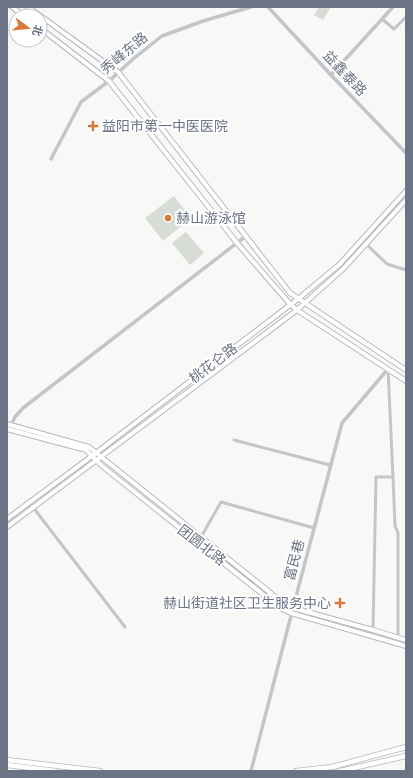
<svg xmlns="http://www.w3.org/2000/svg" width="413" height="778" font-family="'Public Sans','Noto Sans SC',sans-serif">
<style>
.green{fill:#d7ddd6}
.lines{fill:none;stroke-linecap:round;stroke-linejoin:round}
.secondary-casing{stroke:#b5b8be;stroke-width:6}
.primary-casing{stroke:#b6b8bd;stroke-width:6}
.minor{stroke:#c2c5c9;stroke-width:3}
.tertiary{stroke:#c2c5c9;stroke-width:3.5}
.secondary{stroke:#fff;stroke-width:4}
.primary{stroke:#fff;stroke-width:4.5}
.poi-dot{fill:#d77738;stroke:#fff;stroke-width:1.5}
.labels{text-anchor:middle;stroke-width:4;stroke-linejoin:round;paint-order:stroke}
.street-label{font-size:14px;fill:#6a7485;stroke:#fff}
.poi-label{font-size:14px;fill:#6a7485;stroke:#fff;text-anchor:start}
</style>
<rect width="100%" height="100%" fill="#f8f8f6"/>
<g class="green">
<polygon points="319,7 331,7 323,20 314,15"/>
<polygon points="174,196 191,218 163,241 145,218"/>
<polygon points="186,232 204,253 190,265 172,243"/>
</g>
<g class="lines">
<defs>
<g id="secondary">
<polyline points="12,7 24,16"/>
<polyline points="28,7 118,72 290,293 305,303 406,370"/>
<polyline points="40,28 109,81 237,243 290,304 297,310 406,381"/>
<polyline points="7,424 89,447 283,603 293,608 373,630 406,640"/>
<polyline points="7,429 86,450 102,466 280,608 291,613 406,646"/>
<polyline points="7,519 92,456 298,299 340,264 406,191"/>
<polyline points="7,527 297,310 344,268 406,200"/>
</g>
<g id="primary">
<polyline points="7,760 100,771"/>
<polyline points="7,765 56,771"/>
<polyline points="296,771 332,767 406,747"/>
<polyline points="340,771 406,756"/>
</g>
</defs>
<use href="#secondary" class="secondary-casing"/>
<use href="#primary" class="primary-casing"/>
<g class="minor">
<polyline points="382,19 394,29 406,17"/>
<polyline points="366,244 387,264 406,270"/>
<polyline points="388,369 393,477"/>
<polyline points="234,440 330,465"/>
<polyline points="29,502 125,627"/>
<polyline points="201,537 221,502 314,528"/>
<polyline points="373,630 376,477 393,477 395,526 398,533 398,637"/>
</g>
<g class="tertiary">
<polyline points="268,7 331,75 406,153"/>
<polyline points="331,75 393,7"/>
<polyline points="51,159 81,102 109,81 133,59 162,36 203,21 251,7"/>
<polyline points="9,429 15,417 23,408 246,236"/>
<polyline points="251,771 293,608 342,423 388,369"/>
</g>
<use href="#secondary" class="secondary"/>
<use href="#primary" class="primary"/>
</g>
<g class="poi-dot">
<path d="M91 120h4v4h4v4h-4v4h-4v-4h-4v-4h4z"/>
<circle cx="168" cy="218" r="4"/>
<path d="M338 597h4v4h4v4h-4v4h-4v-4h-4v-4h4z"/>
</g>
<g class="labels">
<g class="street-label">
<text transform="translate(124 53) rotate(-40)" y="5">秀峰东路</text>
<text transform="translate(345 73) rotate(47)" y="5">益鑫泰路</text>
<text transform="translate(213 363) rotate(-37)" y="5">桃花仑路</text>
<text transform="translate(202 545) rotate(38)" y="5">团圆北路</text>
<text transform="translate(294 560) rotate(-75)" y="5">富民巷</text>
</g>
<g class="poi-label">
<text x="102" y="131">益阳市第一中医医院</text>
<text x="176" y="223">赫山游泳馆</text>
<text x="331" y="608" text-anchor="end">赫山街道社区卫生服务中心</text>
</g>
</g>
<rect width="413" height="778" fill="none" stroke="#6a7485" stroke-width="16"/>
<g transform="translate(28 28) rotate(106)"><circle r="19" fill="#ffffff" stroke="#c3c7ce"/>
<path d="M0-3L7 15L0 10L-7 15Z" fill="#d77738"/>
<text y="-6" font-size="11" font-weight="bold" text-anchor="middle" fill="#6a7485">北</text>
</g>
</svg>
